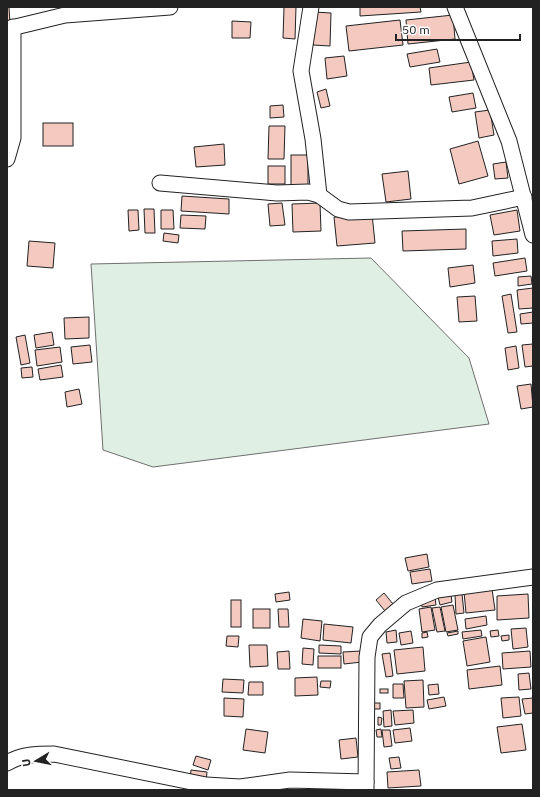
<svg xmlns="http://www.w3.org/2000/svg" width="540" height="797" font-family="'IBM Plex Sans',sans-serif">
<style>
.green{fill:#e0efe3;stroke:#6f6f6f}
.building{fill:#f3c9c0;stroke:#222}
.lines{fill:none;stroke-linecap:round;stroke-linejoin:round}
.minor-casing{stroke:#222;stroke-width:17}
.minor{stroke:#fff;stroke-width:15}
</style>
<rect width="100%" height="100%" fill="#fff"/>
<polygon class="green" points="371,258 469,358 489,424 153,467 103,450 91,264"/>
<g class="building">
<polygon points="7,7 9,7 10,24 7,24"/>
<polygon points="284,7 296,7 295,39 283,38"/>
<polygon points="360,7 420,7 421,12 360,16"/>
<polygon points="314,12 331,13 330,46 313,45"/>
<polygon points="453,15 455,39 408,44 406,20"/>
<polygon points="400,20 403,45 349,51 346,26"/>
<polygon points="232,21 251,22 250,38 232,38"/>
<polygon points="437,49 440,62 410,67 407,54"/>
<polygon points="344,56 347,76 327,79 325,58"/>
<polygon points="471,62 474,80 431,85 429,68"/>
<polygon points="326,89 330,106 321,108 317,92"/>
<polygon points="473,93 476,108 452,112 449,97"/>
<polygon points="283,105 284,117 270,118 270,106"/>
<polygon points="490,110 494,135 479,138 475,112"/>
<rect x="43" y="123" width="30" height="23"/>
<polygon points="269,126 285,126 284,159 268,159"/>
<polygon points="478,141 488,176 459,184 450,149"/>
<polygon points="224,144 225,165 196,167 194,147"/>
<rect x="291" y="155" width="17" height="33"/>
<polygon points="506,162 508,178 495,179 493,164"/>
<rect x="268" y="166" width="17" height="18"/>
<polygon points="408,171 411,199 386,202 382,174"/>
<polygon points="182,196 229,199 229,214 181,211"/>
<polygon points="282,203 285,225 270,226 268,204"/>
<polygon points="320,203 321,231 293,232 292,204"/>
<polygon points="144,209 154,209 155,233 145,233"/>
<polygon points="128,210 138,210 139,230 129,231"/>
<polygon points="161,210 173,210 174,229 161,229"/>
<polygon points="517,210 520,231 494,235 490,215"/>
<polygon points="372,214 375,243 337,246 334,217"/>
<polygon points="181,215 206,216 205,229 180,228"/>
<polygon points="466,229 466,249 403,251 402,231"/>
<polygon points="164,233 179,235 178,243 163,241"/>
<polygon points="517,239 518,253 493,256 492,241"/>
<polygon points="29,241 55,243 53,268 27,266"/>
<polygon points="525,258 527,271 495,276 493,263"/>
<polygon points="473,265 475,283 450,287 448,268"/>
<polygon points="531,276 532,284 518,286 518,277"/>
<polygon points="533,288 533,308 519,309 517,290"/>
<polygon points="511,294 517,332 508,333 502,296"/>
<polygon points="475,296 477,321 459,322 457,297"/>
<polygon points="533,312 533,323 521,324 520,314"/>
<polygon points="89,317 89,338 65,339 64,318"/>
<polygon points="52,332 54,345 36,348 34,335"/>
<polygon points="25,335 30,363 21,365 16,337"/>
<polygon points="533,344 533,366 525,367 522,345"/>
<polygon points="90,345 92,362 73,364 71,347"/>
<polygon points="516,346 519,368 508,370 505,348"/>
<polygon points="60,347 62,362 37,366 35,350"/>
<polygon points="61,365 63,377 40,380 38,369"/>
<polygon points="32,367 33,377 22,378 21,368"/>
<polygon points="531,384 533,407 521,409 517,386"/>
<polygon points="79,389 82,404 67,407 65,392"/>
<polygon points="427,554 429,567 408,571 405,558"/>
<polygon points="430,569 432,581 412,584 410,572"/>
<polygon points="492,589 495,610 466,613 464,592"/>
<polygon points="289,592 290,600 276,602 275,594"/>
<polygon points="384,593 393,604 385,611 376,600"/>
<polygon points="462,594 464,613 456,614 455,595"/>
<polygon points="528,594 529,618 497,620 497,596"/>
<polygon points="451,595 452,602 440,605 438,597"/>
<polygon points="435,597 436,605 422,607 421,599"/>
<rect x="231" y="600" width="10" height="27"/>
<polygon points="453,605 458,630 446,632 441,607"/>
<polygon points="431,607 435,630 422,632 419,609"/>
<polygon points="440,607 445,631 437,632 432,608"/>
<rect x="253" y="609" width="17" height="19"/>
<polygon points="278,609 288,609 289,627 279,627"/>
<polygon points="486,616 487,625 466,629 465,619"/>
<polygon points="303,619 322,621 320,641 301,638"/>
<polygon points="324,624 353,627 351,643 323,640"/>
<polygon points="526,628 528,647 513,649 511,629"/>
<polygon points="396,630 397,642 387,643 386,632"/>
<polygon points="481,630 482,636 463,639 462,632"/>
<polygon points="498,630 499,636 491,637 490,631"/>
<polygon points="411,631 413,643 401,645 399,633"/>
<polygon points="458,631 458,634 448,636 447,633"/>
<polygon points="427,632 428,637 422,638 422,633"/>
<polygon points="509,635 509,640 502,641 501,636"/>
<polygon points="227,636 239,636 238,647 226,646"/>
<polygon points="486,637 490,662 467,666 463,641"/>
<polygon points="249,645 267,645 268,666 250,667"/>
<polygon points="319,645 341,646 341,654 319,653"/>
<polygon points="423,647 425,671 397,674 394,650"/>
<polygon points="303,648 314,649 313,665 302,664"/>
<polygon points="289,651 290,669 278,669 277,652"/>
<polygon points="361,651 362,662 344,664 343,652"/>
<polygon points="530,651 531,667 503,669 502,653"/>
<polygon points="390,653 393,676 386,677 382,654"/>
<rect x="318" y="656" width="23" height="12"/>
<polygon points="500,666 502,685 469,689 467,670"/>
<polygon points="529,673 531,689 519,690 518,674"/>
<polygon points="317,677 318,695 295,696 295,678"/>
<polygon points="223,679 244,680 243,693 222,692"/>
<polygon points="423,680 424,707 406,708 404,681"/>
<polygon points="321,681 331,681 330,688 320,687"/>
<polygon points="249,682 263,682 263,695 248,695"/>
<polygon points="393,684 403,684 404,698 393,698"/>
<polygon points="438,684 439,694 429,695 428,685"/>
<rect x="380" y="689" width="8" height="4"/>
<polygon points="444,697 446,706 429,709 427,700"/>
<polygon points="519,697 521,716 503,718 501,698"/>
<polygon points="224,698 244,699 243,717 224,716"/>
<polygon points="533,698 533,713 525,714 522,699"/>
<rect x="373" y="703" width="7" height="6"/>
<polygon points="391,710 392,726 384,727 383,711"/>
<polygon points="413,710 414,723 395,725 393,711"/>
<polygon points="378,717 382,718 381,725 378,725"/>
<polygon points="522,724 526,750 501,753 497,727"/>
<polygon points="410,728 412,741 395,743 393,730"/>
<polygon points="246,729 268,732 265,753 243,750"/>
<polygon points="381,729 382,737 377,737 376,730"/>
<polygon points="382,730 390,730 392,746 384,747"/>
<polygon points="356,738 358,757 341,759 339,740"/>
<polygon points="196,756 211,760 208,770 193,765"/>
<polygon points="399,757 401,768 391,769 389,758"/>
<polygon points="191,770 207,772 206,782 190,780"/>
<polygon points="419,770 421,786 388,788 387,772"/>
</g>
<g class="lines">
<defs>
<g id="minor">
<polyline points="311,7 301,71 313,139 319,195"/>
<polyline points="455,7 509,141 533,235"/>
<polyline points="7,29 65,15 170,7"/>
<polyline points="7,159 13,138 13,27"/>
<polyline points="160,183 277,193 308,192 319,195 338,209 349,212 472,208 524,197"/>
<path d="M7,763C22,754 37,754 54,754L206,785L240,787L290,780L366,782"/>
<polyline points="366,790 367,657 370,637 380,625 406,603 437,590 533,577"/>
</g>
</defs>
<use href="#minor" class="minor-casing"/>
<use href="#minor" class="minor"/>
</g>
<rect width="540" height="797" fill="none" stroke="#222222" stroke-width="16"/>
<g transform="translate(36 761) rotate(260)" stroke="#ffffff" stroke-width="3" paint-order="stroke">
<path d="M0-3L7 15L0 10L-7 15Z" fill="#222222"/>
<text y="-6" font-size="11" font-weight="bold" text-anchor="middle" fill="#222222">U</text>
</g>
<path d="M396 34v6h124v-6" fill="none" stroke="#222222" stroke-width="2"/>
<text x="402" y="34" font-size="12" fill="#222222" stroke="#ffffff" stroke-width="3" paint-order="stroke">50 m</text>
</svg>
